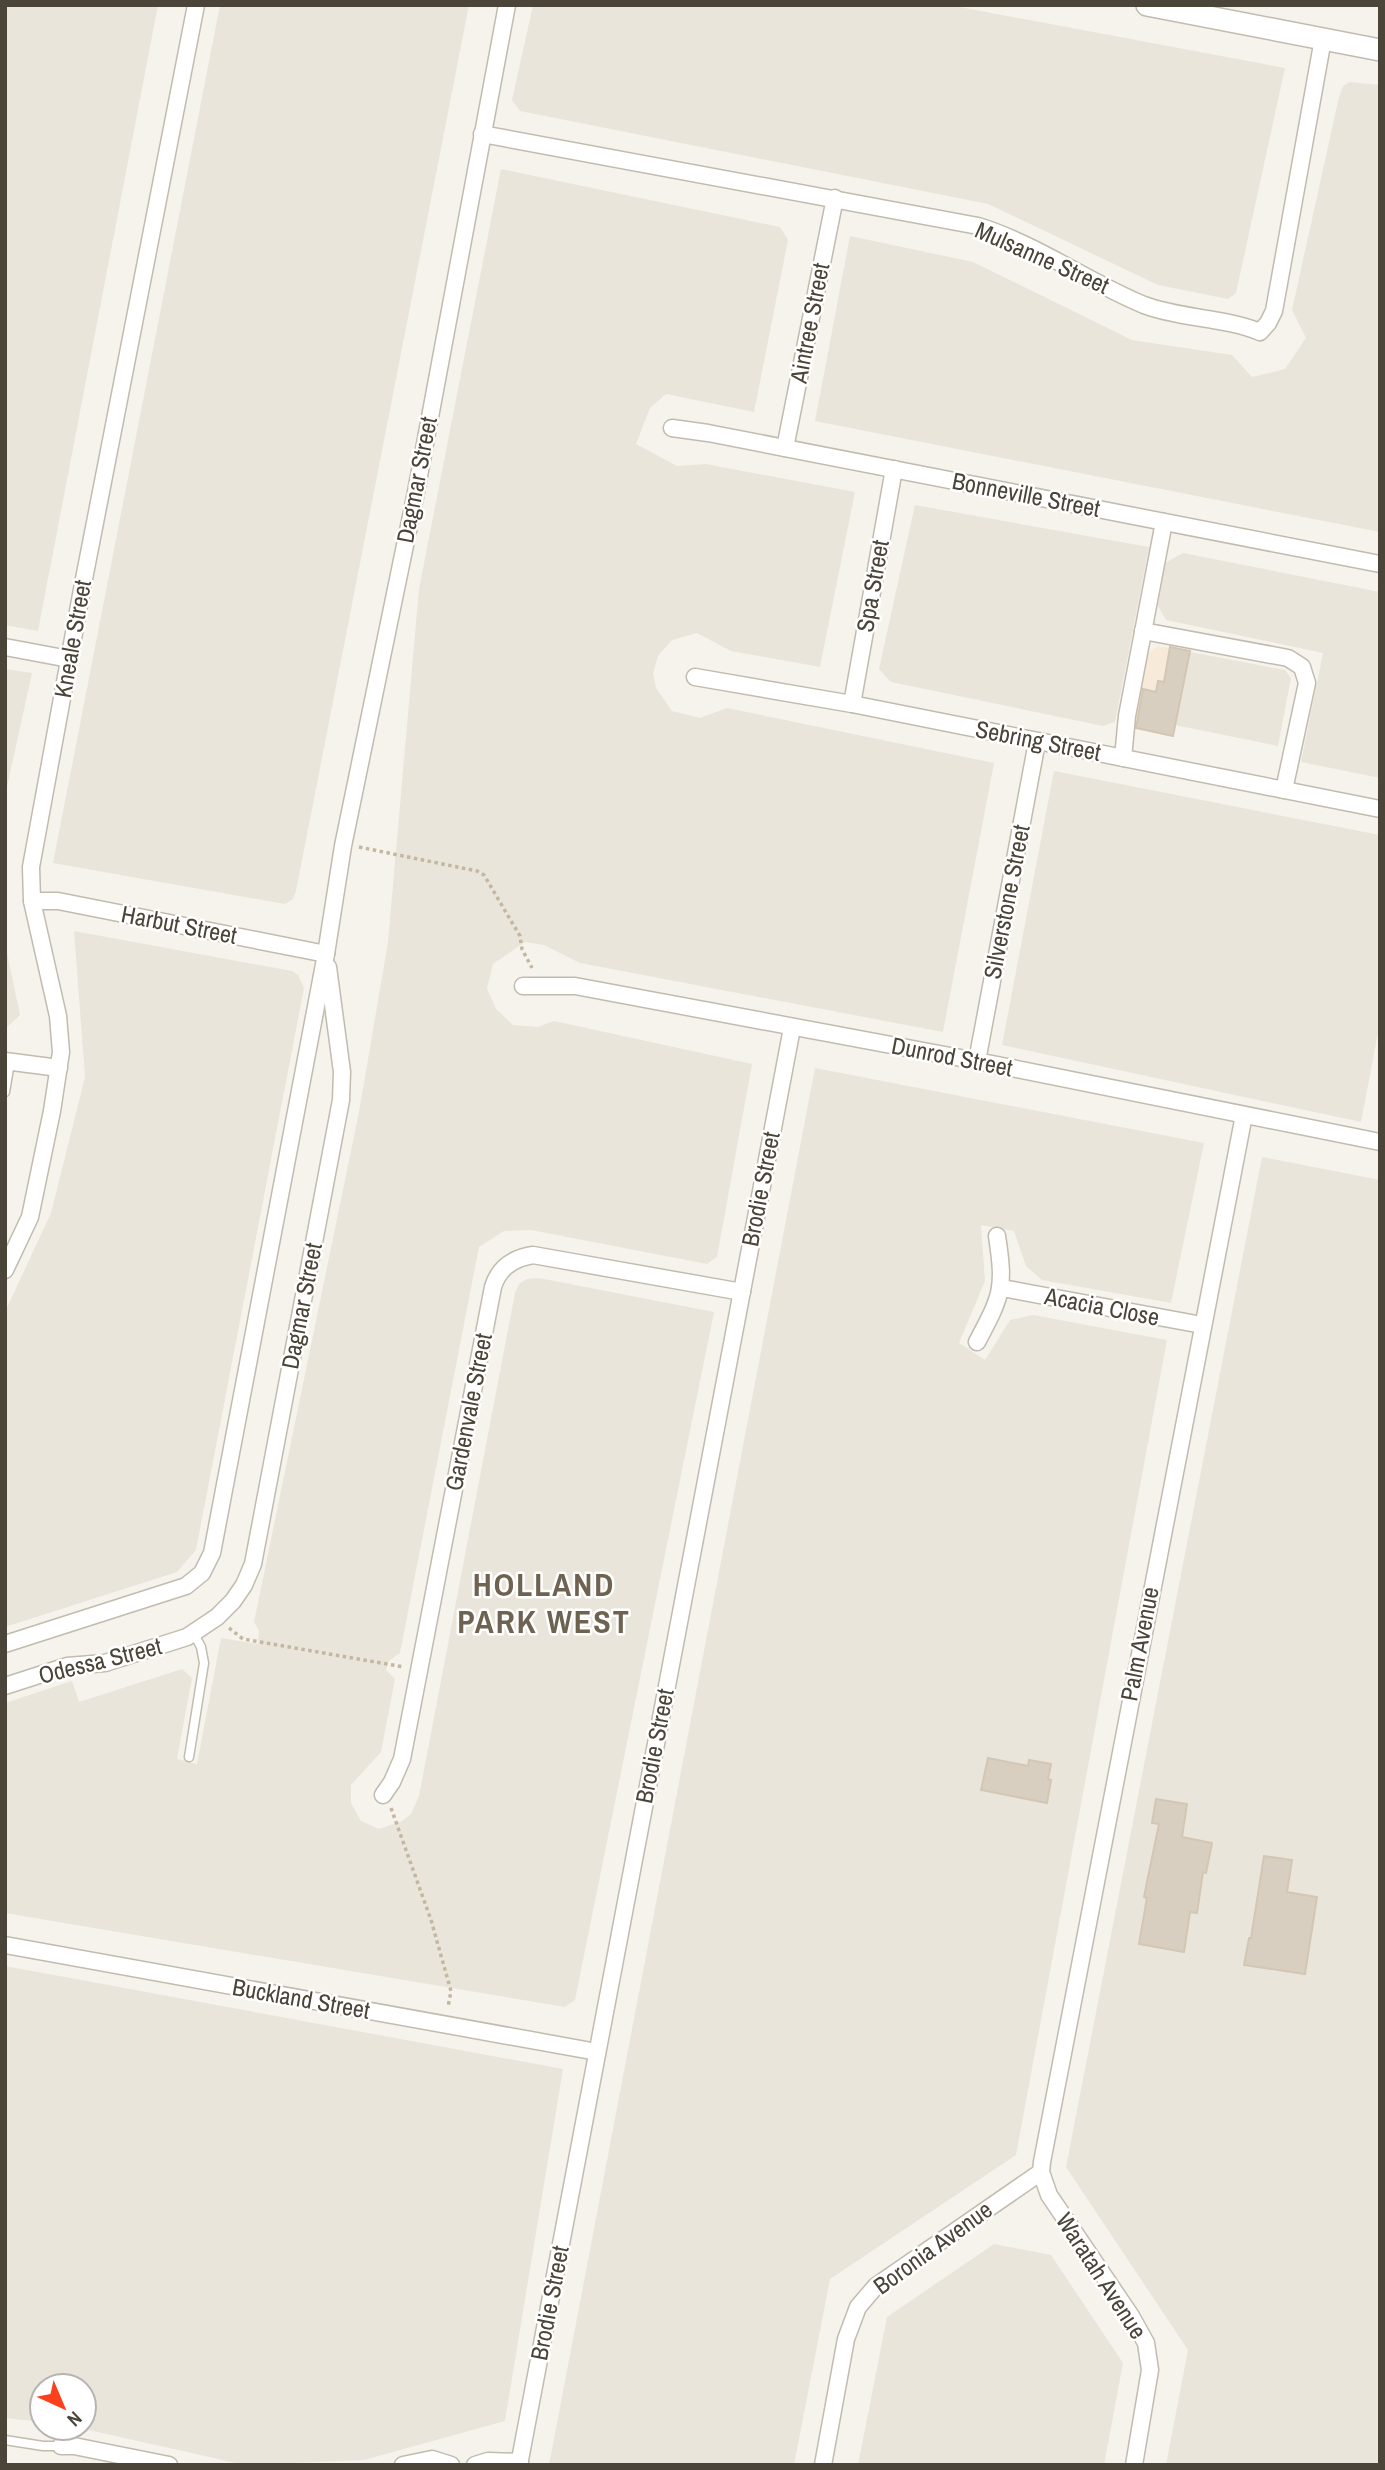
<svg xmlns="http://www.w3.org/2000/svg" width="1385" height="2470" font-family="'Archivo Narrow',sans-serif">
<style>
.residential{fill:#eae5da}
.commercial{fill:#f7ead8}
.building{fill:#d8cfc1;stroke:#d3c7b4;stroke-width:2}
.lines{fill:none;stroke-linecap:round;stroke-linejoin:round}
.service-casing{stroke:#c2bbae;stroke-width:11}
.minor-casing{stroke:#c2bbae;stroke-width:19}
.tertiary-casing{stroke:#c2bbae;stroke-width:24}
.path{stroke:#c4b79f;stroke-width:3.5;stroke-dasharray:3.5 3.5;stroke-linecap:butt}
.service{stroke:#fff;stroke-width:8}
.minor{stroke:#fff;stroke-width:16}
.tertiary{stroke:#fff;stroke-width:21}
.labels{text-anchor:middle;stroke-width:5;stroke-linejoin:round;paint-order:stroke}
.street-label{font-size:24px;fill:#4b4439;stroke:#fff}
.district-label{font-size:32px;font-weight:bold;letter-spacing:2px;fill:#6e6250;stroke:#fff}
</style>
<rect width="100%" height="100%" fill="#f6f3ec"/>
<g class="residential">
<polygon points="5,5 158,5 38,631 5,625"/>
<polygon points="220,5 469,5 296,891 293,899 285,904 53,863"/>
<polygon points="533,5 949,5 1285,68 1236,293 1228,299 1158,285 988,204 520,111 512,100"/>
<polygon points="1350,82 1380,85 1380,532 815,421 850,236 973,262 1132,340 1232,355 1252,377 1285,369 1306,338 1292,310 1339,97 1343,86"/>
<polygon points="501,169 780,227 788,240 754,412 666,394 650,408 636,444 677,466 706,464 855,492 820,667 731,651 697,633 672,640 658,656 653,674 656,688 672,711 700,718 727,708 994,763 943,1032 580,963 544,945 525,942 493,964 487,988 496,1009 513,1025 538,1027 554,1021 752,1064 717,1257 707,1264 531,1230 504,1231 479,1247 400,1653 389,1661 386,1670 395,1679 381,1752 351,1785 351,1803 361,1821 379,1829 402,1821 411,1814 419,1796 515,1293 519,1284 527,1279 539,1278 714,1312 575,2000 565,2007 5,1913 5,1703 72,1681 79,1702 182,1669 192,1678 177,1759 197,1764 221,1638 258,1644 259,1631 254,1622 359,1112 388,942 419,589"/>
<polygon points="915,505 1149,547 1115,722 1103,726 891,682 879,669"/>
<polygon points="1183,553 1380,592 1380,778 1301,762 1323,653 1166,620 1158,606 1165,563"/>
<polygon points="1190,652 1285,670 1291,678 1278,746 1175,725"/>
<polygon points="5,669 32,673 5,796"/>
<polygon points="1054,771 1380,835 1380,1022 1361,1122 1002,1045"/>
<polygon points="74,931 292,971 298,975 304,988 196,1550 177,1572 5,1627 5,1312 51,1213 85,1077"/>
<polygon points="5,943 20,1015 5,1029"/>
<polygon points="815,1068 1204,1143 1171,1303 1042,1280 1026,1266 1014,1231 981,1225 985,1281 959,1343 985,1360 1010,1320 1033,1315 1167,1340 1016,2155 830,2279 794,2465 549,2465"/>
<polygon points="1262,1157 1380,1180 1380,2465 1166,2465 1188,2350 1066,2167"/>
<polygon points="5,1966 563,2069 505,2421 364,2460 245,2465 80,2428 84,2428 84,2386 42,2386 42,2422 5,2418"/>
<polygon points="994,2244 1051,2255 1123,2363 1104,2465 858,2465 887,2317"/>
</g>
<polygon class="commercial" points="1158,646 1190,652 1175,725 1136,717 1149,653"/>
<g class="building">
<polygon points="1170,647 1190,651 1173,736 1136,728 1143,689 1156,692 1158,681 1164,682"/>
<polygon points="988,1758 1028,1766 1029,1760 1051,1764 1048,1779 1051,1780 1047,1803 981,1790"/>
<polygon points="1156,1799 1187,1804 1182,1837 1212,1843 1206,1873 1203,1872 1197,1913 1190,1912 1184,1952 1139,1944 1147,1898 1144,1897 1147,1882 1159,1824 1152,1823"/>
<polygon points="1264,1856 1292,1860 1287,1892 1317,1897 1305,1974 1244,1965 1249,1938 1251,1938"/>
</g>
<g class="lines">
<defs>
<g id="service">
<polyline points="5,1092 10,1062"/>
<polyline points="189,1757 204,1663 201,1647 194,1634"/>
<polyline points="5,2440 43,2446 61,2446"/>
</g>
<g id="minor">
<path d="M482,134L978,226C1036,244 1088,282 1144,305C1181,319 1223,317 1260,332L1268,323L1274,311L1323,39"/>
<polyline points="672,428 708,433 1380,564"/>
<polyline points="785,448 835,198"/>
<polyline points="1143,631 1288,658 1302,667 1307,683 1284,790"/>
<polyline points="5,647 69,659"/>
<polyline points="695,677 852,704 1380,809"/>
<polyline points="852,704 894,469"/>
<polyline points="1123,758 1127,716 1164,522"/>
<polyline points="32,901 58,901 326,954"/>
<polyline points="523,986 575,986 977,1061 1380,1142"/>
<polyline points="5,1061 59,1068"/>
<polyline points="977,1061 1037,742"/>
<polyline points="5,1270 30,1217 52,1111 61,1052 58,1016 32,901 31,867 83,584 196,5"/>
<polyline points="1002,1288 1202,1325"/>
<path d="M977,1342C1002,1295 1005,1289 997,1236"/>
<polyline points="5,1644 186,1586 202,1573 212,1553 326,954 343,846 416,492 507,5"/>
<polyline points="5,1686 67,1666 105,1663 187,1637 217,1617 233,1601 244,1585 253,1564 341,1100 342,1072 328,967"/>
<path d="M383,1795L392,1782L402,1759L493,1287C499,1267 514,1258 533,1255L742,1292"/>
<polyline points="5,1945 597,2052"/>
<polyline points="61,2446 74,2446 169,2465"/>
<polyline points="403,2465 432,2459 451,2465"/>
<polyline points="475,2465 488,2461 520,2462"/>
<polyline points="519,2465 792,1028"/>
<polyline points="823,2465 846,2339 858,2307 876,2286 1041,2172"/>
<polyline points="1134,2465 1150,2370 1146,2343 1131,2316 1049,2195 1041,2172 1042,2162 1244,1115"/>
</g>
<polyline id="tertiary" points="1147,5 1380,50"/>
</defs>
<use href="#service" class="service-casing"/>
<use href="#minor" class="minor-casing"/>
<use href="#tertiary" class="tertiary-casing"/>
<g class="path">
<polyline points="359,847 477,871 484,875 520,936 522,949 532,968"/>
<polyline points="229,1628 243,1639 404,1667"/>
<polyline points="391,1808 431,1920 451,1991 448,2007"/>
</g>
<use href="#service" class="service"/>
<use href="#minor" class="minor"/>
<use href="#tertiary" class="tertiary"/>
</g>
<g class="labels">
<g class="street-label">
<text transform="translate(1042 258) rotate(24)" y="8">Mulsanne Street</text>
<text transform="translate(810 323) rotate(-79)" y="8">Aintree Street</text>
<text transform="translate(417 480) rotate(-79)" y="8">Dagmar Street</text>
<text transform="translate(1026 495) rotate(11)" y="8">Bonneville Street</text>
<text transform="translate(873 586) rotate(-80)" y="8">Spa Street</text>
<text transform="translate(73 639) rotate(-80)" y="8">Kneale Street</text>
<text transform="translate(1038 741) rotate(11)" y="8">Sebring Street</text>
<text transform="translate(1007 902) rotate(-79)" y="8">Silverstone Street</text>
<text transform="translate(179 925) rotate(11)" y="8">Harbut Street</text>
<text transform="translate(952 1057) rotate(11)" y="8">Dunrod Street</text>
<text transform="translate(761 1189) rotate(-79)" y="8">Brodie Street</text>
<text transform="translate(302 1306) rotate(-79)" y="8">Dagmar Street</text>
<text transform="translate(1102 1307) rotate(11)" y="8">Acacia Close</text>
<text transform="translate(469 1412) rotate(-79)" y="8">Gardenvale Street</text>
<text transform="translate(1140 1644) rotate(-79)" y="8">Palm Avenue</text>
<text transform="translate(100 1661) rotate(-14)" y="8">Odessa Street</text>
<text transform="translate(655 1746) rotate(-79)" y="8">Brodie Street</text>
<text transform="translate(301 1999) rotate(10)" y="8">Buckland Street</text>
<text transform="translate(933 2248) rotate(-36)" y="8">Boronia Avenue</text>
<text transform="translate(1101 2276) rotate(57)" y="8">Waratah Avenue</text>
<text transform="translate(550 2303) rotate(-79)" y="8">Brodie Street</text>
</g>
<g class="district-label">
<text x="544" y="1596">HOLLAND<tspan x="544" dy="37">PARK WEST</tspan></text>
</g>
</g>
<rect width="1385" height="2470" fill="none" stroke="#4b4439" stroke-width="14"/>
<g transform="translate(63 2407) rotate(136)"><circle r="33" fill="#ffffff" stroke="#b7b4b0" stroke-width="2"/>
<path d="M0-5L12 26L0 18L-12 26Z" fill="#fc3f1d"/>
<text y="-10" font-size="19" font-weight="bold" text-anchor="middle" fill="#4b4439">N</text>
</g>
</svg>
